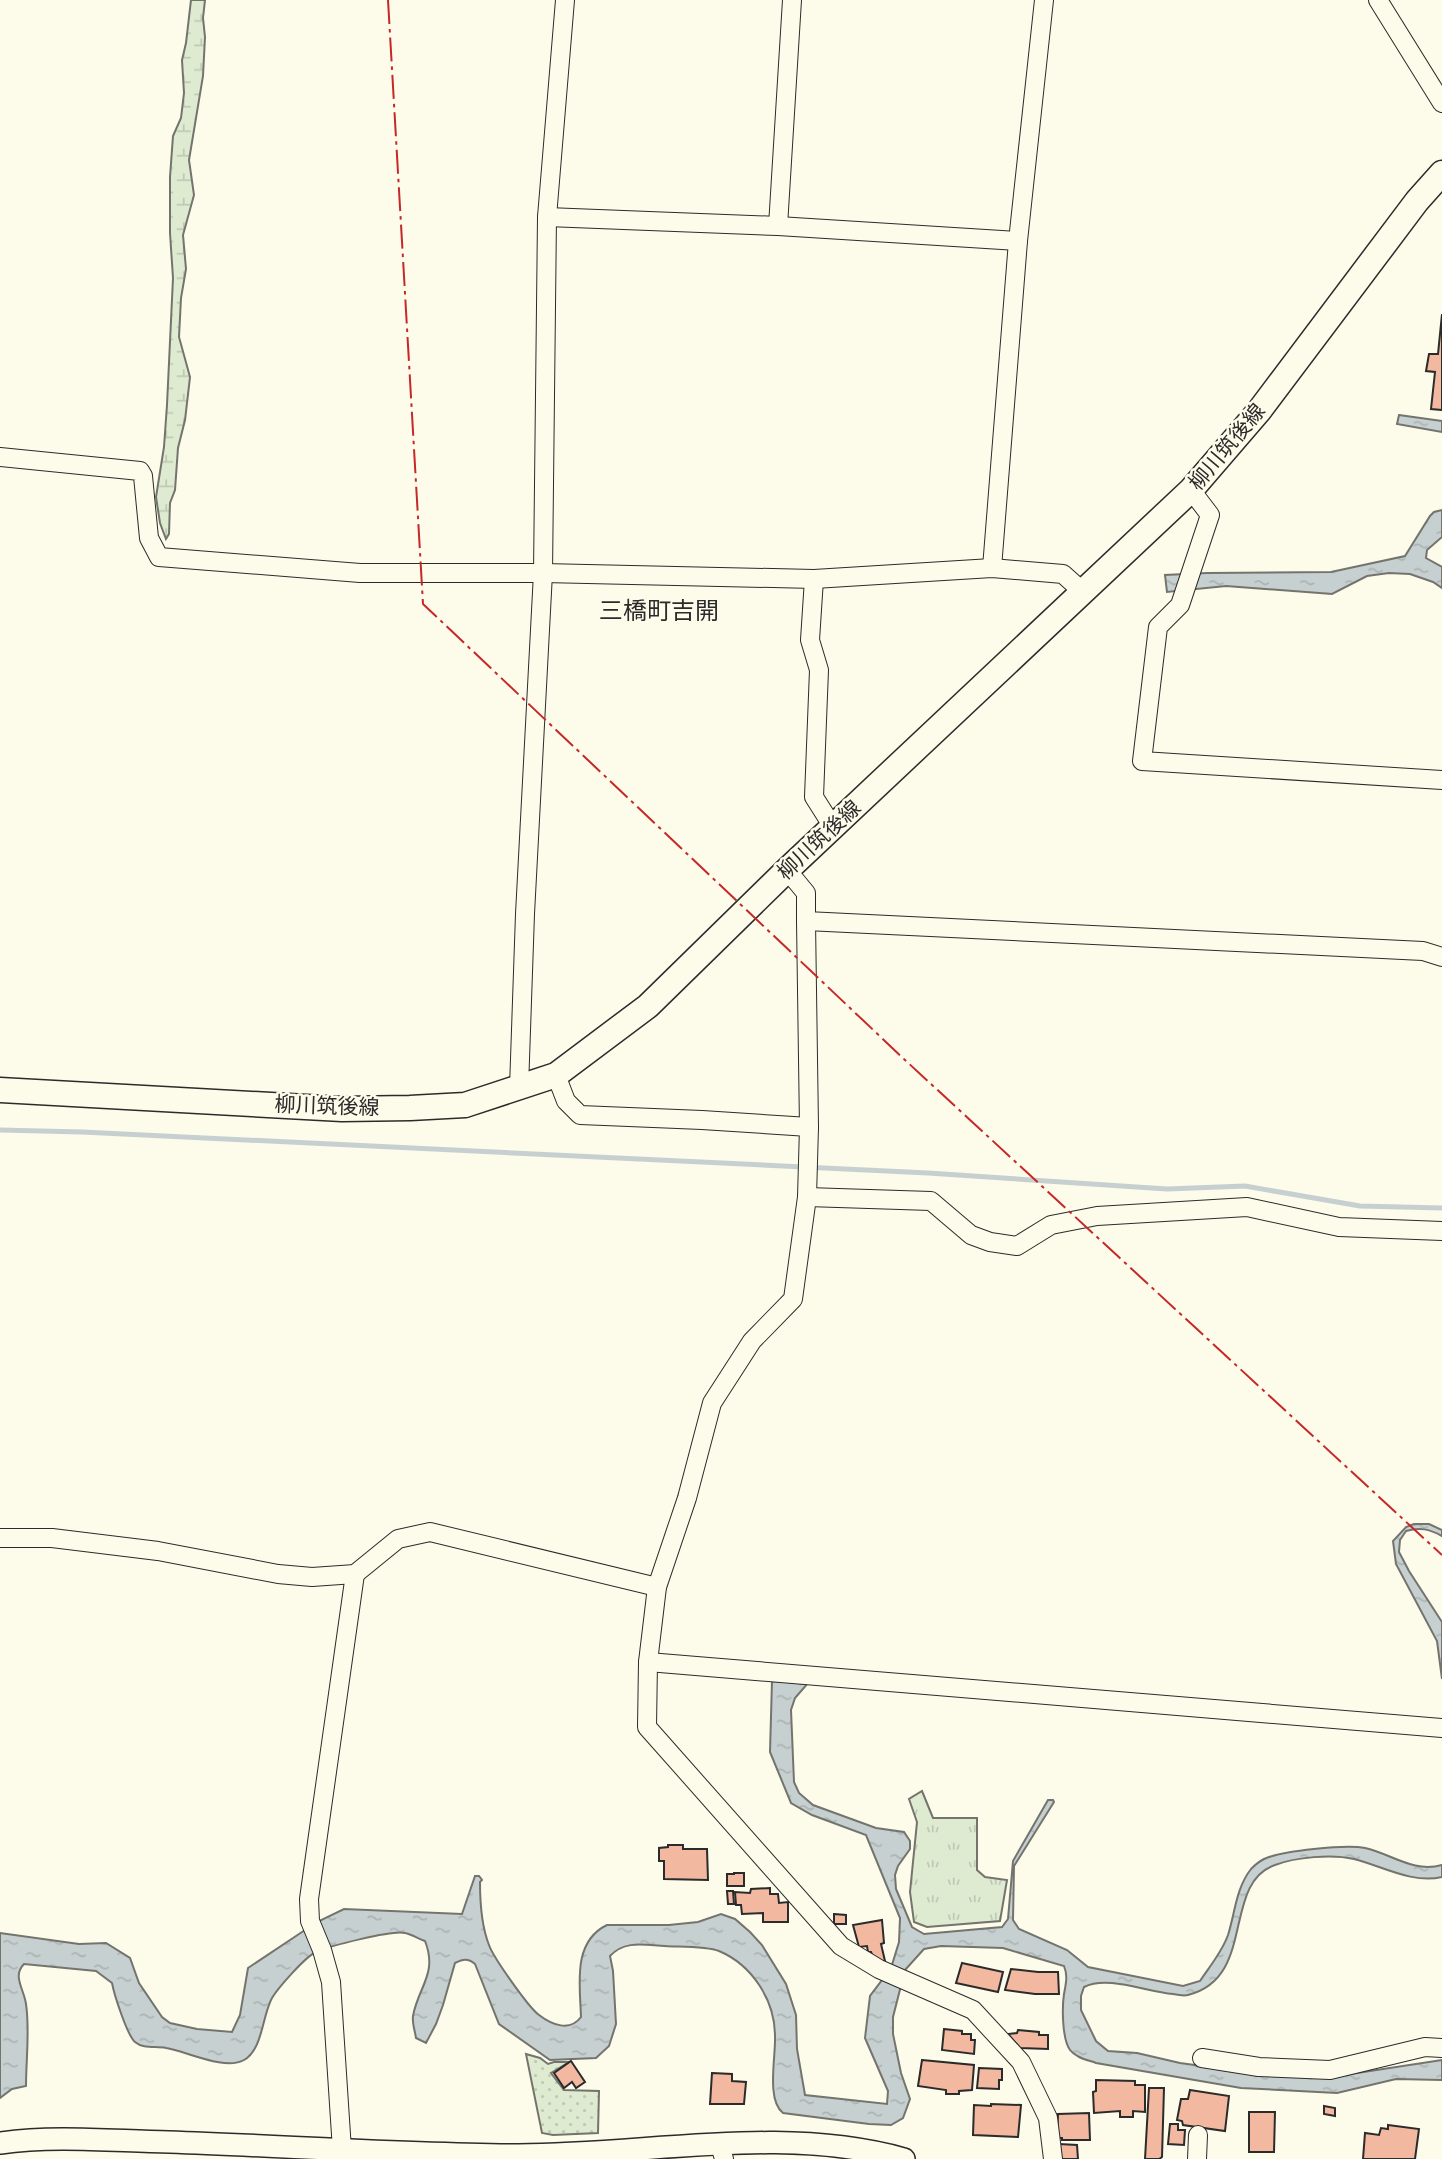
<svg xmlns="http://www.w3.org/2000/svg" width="1442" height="2159" font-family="Lato,'Noto Sans JP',sans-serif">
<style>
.grass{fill:url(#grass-tufts);stroke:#74746e;stroke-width:2}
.wetland{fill:url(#wetland-marsh);stroke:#74746e;stroke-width:2}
.garden{fill:url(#garden-dots);stroke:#74746e;stroke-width:2}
.water{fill:url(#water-ripples);stroke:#74746e;stroke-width:2}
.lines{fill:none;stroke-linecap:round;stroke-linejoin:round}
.stream{stroke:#c7d0d0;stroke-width:5}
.building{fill:#f2b8a0;stroke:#2b2b2b;stroke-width:2}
.minor-casing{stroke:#2b2b2b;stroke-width:20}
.tertiary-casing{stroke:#2b2b2b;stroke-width:24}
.secondary-casing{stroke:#2b2b2b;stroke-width:27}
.minor{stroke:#fdfbea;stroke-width:18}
.tertiary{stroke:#fdfbea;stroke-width:21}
.secondary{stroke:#fdfbea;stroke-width:24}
.power{stroke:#c62828;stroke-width:2;stroke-dasharray:24 5 3.5 5;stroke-linecap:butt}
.labels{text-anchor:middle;stroke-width:5;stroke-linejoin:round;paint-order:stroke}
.street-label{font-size:21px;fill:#2b2b2b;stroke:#fdfbea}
.quarter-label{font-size:24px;fill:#2b2b2b;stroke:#fdfbea}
</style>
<defs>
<pattern id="grass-tufts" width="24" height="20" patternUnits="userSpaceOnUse" patternTransform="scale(1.75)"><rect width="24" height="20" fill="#deebd1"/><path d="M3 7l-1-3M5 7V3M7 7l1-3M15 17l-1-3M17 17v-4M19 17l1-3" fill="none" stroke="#bfcab4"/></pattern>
<pattern id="wetland-marsh" width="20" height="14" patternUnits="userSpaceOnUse" patternTransform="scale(1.75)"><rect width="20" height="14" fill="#deebd1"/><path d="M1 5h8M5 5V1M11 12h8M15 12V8" fill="none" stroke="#bfcab4"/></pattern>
<pattern id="garden-dots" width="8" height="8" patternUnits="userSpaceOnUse" patternTransform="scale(1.75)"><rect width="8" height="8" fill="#deebd1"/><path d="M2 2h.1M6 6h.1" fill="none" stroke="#bfcab4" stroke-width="1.8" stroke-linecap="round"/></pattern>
<pattern id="water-ripples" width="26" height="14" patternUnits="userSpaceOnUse" patternTransform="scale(1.75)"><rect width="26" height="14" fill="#c7d0d0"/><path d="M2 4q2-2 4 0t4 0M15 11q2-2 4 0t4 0" fill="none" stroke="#abb3b3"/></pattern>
</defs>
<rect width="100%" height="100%" fill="#fdfbea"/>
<polygon class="grass" points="922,1791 933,1818 977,1818 977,1870 985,1877 1007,1880 1000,1921 927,1927 914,1922 910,1892 917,1822 909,1799"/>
<polygon class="wetland" points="191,0 205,0 203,18 205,37 203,76 189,160 194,195 183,235 186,269 181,298 179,337 190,377 185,420 178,448 175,490 170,503 169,534 166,539 160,523 156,497 164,447 167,405 173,278 170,233 170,177 173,136 181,118 184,93 182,60 186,43"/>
<polygon class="garden" points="526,2054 540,2058 548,2064 554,2062 569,2062 551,2073 564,2090 599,2091 598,2133 553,2135 542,2133"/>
<g class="water">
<polygon points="1399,415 1442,421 1442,432 1397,424"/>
<polygon points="1442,510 1442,537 1427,550 1426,558 1442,567 1442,588 1433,582 1410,574 1389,573 1367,576 1332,594 1226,586 1167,592 1165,575 1207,573 1331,572 1405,556 1430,516 1434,512"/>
<path d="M1414,1524H1429L1442,1530V1536C1429,1529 1420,1527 1406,1531L1400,1540L1399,1552L1409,1571L1442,1622V1679L1437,1641L1396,1564L1393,1541L1406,1527Z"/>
<path d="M772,1681L809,1682L795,1698L791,1710L794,1782L799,1793L813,1805L876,1828L904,1832L910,1841V1849L898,1866L895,1875L896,1889L912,1927L924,1934L1002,1927L1008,1919L1013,1861L1048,1800H1053L1054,1802L1014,1866L1013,1920L1019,1929L1067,1950L1088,1967L1183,1986L1200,1981C1210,1966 1222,1952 1228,1935C1235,1913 1236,1888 1251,1869C1254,1866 1260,1861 1264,1859C1281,1851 1346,1844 1365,1848C1392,1854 1413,1873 1442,1865V1877C1412,1884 1382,1866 1354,1859C1332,1854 1296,1857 1275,1865C1221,1884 1257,1978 1188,1995C1184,1996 1178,1995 1173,1994C1146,1992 1108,1975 1084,1987L1081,1996V2010L1096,2041L1108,2051L1137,2053L1180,2063L1231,2070L1331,2077L1442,2060V2080L1396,2079L1337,2093L1241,2088L1096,2063C1088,2060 1076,2058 1070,2050C1062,2039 1062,2007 1064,1994C1066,1983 1068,1976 1064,1966L1003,1948L941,1946L924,1949L905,1970L893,2017V2034L901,2073L910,2099L903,2118L891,2125L869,2124L783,2113C766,2100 776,2056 775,2036C775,2000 752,1965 719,1951C706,1946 679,1947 665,1946C644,1945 625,1940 610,1956L613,1971L616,2024L609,2046L596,2058L550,2060L499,2024L475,1964C468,1958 463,1959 455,1963L443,2005L436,2024L426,2043L416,2038C415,2031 412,2023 413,2016C418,1987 438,1974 425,1941C419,1939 411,1934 405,1933C392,1930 329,1946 316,1952C305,1957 278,1988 272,1998C262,2016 263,2049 244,2060C225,2071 186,2051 166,2048C156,2046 143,2049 135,2042C127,2035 114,1994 112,1983L96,1971L24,1964C12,1976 24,1989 26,2004C30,2030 26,2060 26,2086L12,2089L0,2098V1933L79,1944L106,1943L130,1958L139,1983L162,2017L170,2023L197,2029L232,2032L240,2015L248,1968L317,1922L344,1909L462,1914L475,1876H479L482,1880L480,1882C480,1903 481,1925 489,1945C493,1957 529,2008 539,2015C552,2025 570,2032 581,2017C580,1985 572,1942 607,1925H669L698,1922L721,1914L735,1919L750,1932L762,1945L786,1984L796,2015L797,2049L805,2095L887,2104L888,2091L865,2038L870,1996L891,1968L899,1942L900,1918L866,1835L812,1815L791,1803L770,1752Z"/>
</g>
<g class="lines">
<polyline class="stream" points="0,1130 82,1132 928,1173 1167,1189 1245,1186 1360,1206 1442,1208"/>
</g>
<g class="building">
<polygon points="1442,314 1442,410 1431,409 1435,372 1426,371 1429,354 1438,354"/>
<polygon points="668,1845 683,1845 683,1849 707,1849 708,1880 664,1879 664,1861 659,1861 659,1848 668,1847"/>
<polygon points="734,1873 744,1873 744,1886 727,1886 727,1874 734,1874"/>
<polygon points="770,1888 770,1894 778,1894 779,1903 788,1902 788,1922 763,1922 763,1913 742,1914 741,1905 736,1905 735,1892 750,1893 751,1889"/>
<polygon points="727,1891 733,1891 734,1904 728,1904"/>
<polygon points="834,1914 846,1915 846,1924 834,1924"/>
<polygon points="882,1920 884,1943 881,1944 885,1961 875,1961 871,1952 868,1952 867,1946 859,1947 853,1925"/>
<polygon points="962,1963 1003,1972 998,1992 956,1983"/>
<polygon points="1011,1969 1038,1972 1058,1972 1059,1994 1035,1994 1005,1990"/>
<polygon points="944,2029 962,2031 962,2034 971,2034 971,2040 975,2040 974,2054 942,2050"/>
<polygon points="1018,2030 1039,2032 1039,2035 1048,2035 1048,2049 1020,2048 1008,2034 1017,2033"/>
<polygon points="922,2060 974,2065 972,2090 959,2091 959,2094 946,2094 946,2090 918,2086"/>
<polygon points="571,2061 585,2082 576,2088 572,2082 564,2088 554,2073"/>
<polygon points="979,2068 1002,2069 1002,2080 999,2080 999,2089 977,2088"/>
<polygon points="712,2073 732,2074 732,2081 746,2082 744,2104 710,2104"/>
<polygon points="1096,2080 1135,2081 1135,2085 1145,2085 1145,2112 1133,2111 1133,2117 1120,2117 1120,2111 1094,2113 1093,2092 1096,2091"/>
<polygon points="1149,2088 1164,2088 1162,2157 1159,2159 1145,2159"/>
<polygon points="1190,2090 1229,2096 1225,2131 1183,2125 1182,2121 1177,2120 1181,2099 1188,2099"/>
<polygon points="991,2104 1021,2105 1018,2137 973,2135 974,2105 991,2106"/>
<polygon points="1324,2106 1335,2108 1335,2116 1324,2114"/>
<polygon points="1249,2112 1275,2112 1274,2152 1249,2152"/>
<polygon points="1089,2113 1090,2140 1062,2140 1062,2138 1057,2138 1058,2114"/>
<polygon points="1170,2124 1178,2124 1178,2130 1185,2130 1184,2145 1168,2144"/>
<polygon points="1388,2125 1419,2129 1415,2159 1363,2159 1365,2133 1379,2135 1381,2128 1388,2129"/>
<polygon points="1059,2144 1077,2145 1078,2159 1060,2159"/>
</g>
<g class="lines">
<defs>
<g id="minor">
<polyline points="1378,0 1442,103"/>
<polyline points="547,217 778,226 1018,241"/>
<polyline points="778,226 792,0"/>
<polyline points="0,457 140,471 143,476 149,538 159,557 360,573 543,573 814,579 992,568 1063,574 1083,592"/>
<polyline points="1191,490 1210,515 1180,605 1158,627 1142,761 1442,780"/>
<polyline points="992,568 1018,241 1044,0"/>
<polyline points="814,579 810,640 819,670 814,797 833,827"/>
<polyline points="787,870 806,893 806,921 1423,951 1442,957"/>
<polyline points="556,1075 566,1101 580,1115 702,1120 809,1127 806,921"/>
<polyline points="519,1088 525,914 543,573 547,217 565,0"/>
<polyline points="809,1127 807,1197 793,1299 752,1341 712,1403 687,1498 657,1587 648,1662 647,1727 841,1946 879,1969 973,2010 1021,2062 1048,2118 1053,2159"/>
<polyline points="807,1197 931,1201 971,1235 990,1242 1017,1246 1051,1225 1097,1216 1247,1207 1339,1227 1442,1231"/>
<polyline points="0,1538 52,1538 158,1551 278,1574 312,1577 355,1574 398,1539 430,1532 657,1587"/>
<polyline points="648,1662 1442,1728"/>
<polyline points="1202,2058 1259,2067 1330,2070 1425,2047 1442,2048"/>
<polyline points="720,2145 724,2159"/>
<polyline points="342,2150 331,1982 322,1950 310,1921 309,1899 355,1574"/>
<polyline points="1197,2159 1198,2135"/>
</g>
<path id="tertiary" d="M0,2143C56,2135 113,2141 169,2142C284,2146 399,2154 514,2155C643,2156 778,2124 904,2159"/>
<polyline id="secondary" points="0,1090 342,1109 410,1108 465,1105 556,1075 648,1006 787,870 1191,490 1259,411 1417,201 1442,173"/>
</defs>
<use href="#minor" class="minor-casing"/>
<use href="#tertiary" class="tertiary-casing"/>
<use href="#secondary" class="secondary-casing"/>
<use href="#minor" class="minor"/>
<use href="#tertiary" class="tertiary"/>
<use href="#secondary" class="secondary"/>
<polyline class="power" points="388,0 423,604 905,1060 1442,1555"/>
</g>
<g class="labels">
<g class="street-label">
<text transform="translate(1227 447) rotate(-50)" y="7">柳川筑後線</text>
<text transform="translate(819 840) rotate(-43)" y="7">柳川筑後線</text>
<text transform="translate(327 1106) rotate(2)" y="7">柳川筑後線</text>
</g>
<g class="quarter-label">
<text x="659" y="619">三橋町吉開</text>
</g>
</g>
</svg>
